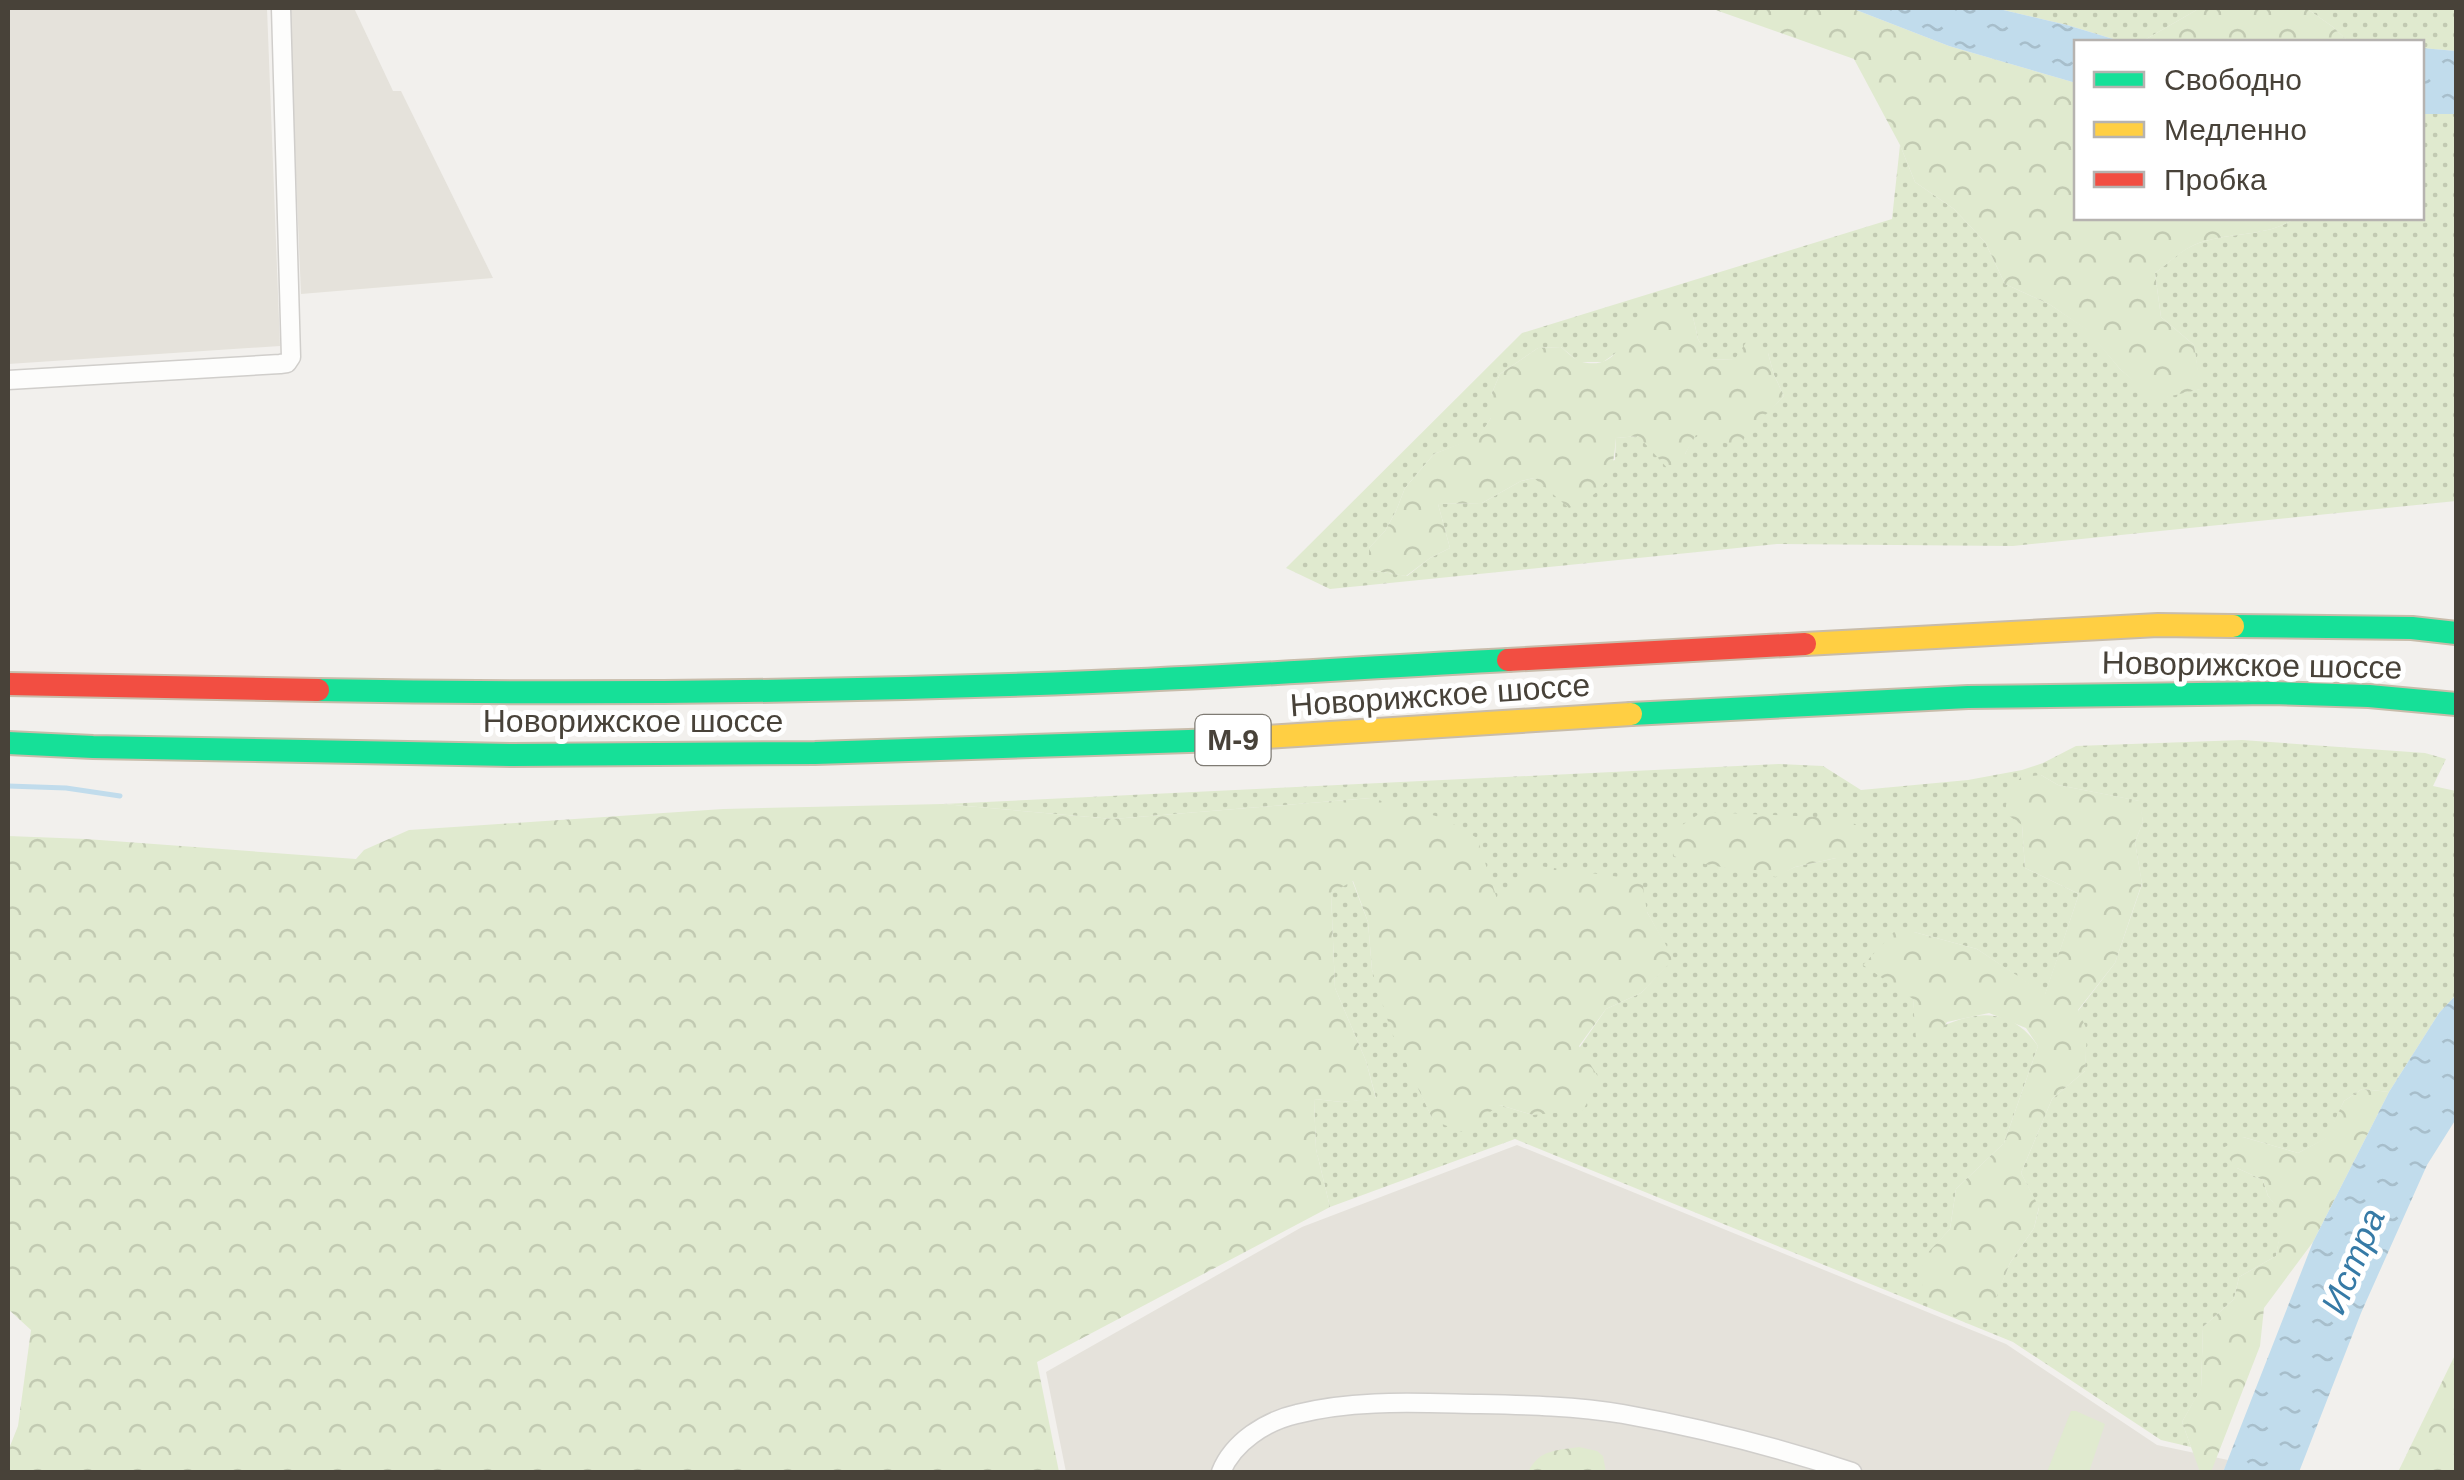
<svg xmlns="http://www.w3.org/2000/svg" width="2464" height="1480" font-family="Arial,sans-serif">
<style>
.residential{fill:#e5e2db}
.grass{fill:url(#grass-dots);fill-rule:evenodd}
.forest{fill:url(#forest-crowns)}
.pitch{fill:#e0eacf}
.water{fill:url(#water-ripples)}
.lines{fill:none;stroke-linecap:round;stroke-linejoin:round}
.stream{stroke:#c1dcec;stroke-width:5}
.street-casing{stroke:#d0cecb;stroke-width:21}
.fast-casing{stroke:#c8bcaa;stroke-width:26}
.slow-casing{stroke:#c8bcaa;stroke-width:26}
.jam-casing{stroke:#c8bcaa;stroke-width:26}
.street{stroke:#fdfdfc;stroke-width:18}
.fast{stroke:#16e098;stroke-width:22}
.slow{stroke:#ffcf43;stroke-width:22}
.jam{stroke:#f24e42;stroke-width:22}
.labels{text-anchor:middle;stroke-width:10;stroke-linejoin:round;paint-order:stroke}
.shield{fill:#fff;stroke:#7f7b74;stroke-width:2.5}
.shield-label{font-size:30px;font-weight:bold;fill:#484239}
.street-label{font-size:32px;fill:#484239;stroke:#fff}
.water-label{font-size:35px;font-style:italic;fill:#367aa6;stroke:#fff}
</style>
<defs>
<pattern id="grass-dots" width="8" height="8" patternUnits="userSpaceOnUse" patternTransform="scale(2.5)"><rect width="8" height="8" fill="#e0eacf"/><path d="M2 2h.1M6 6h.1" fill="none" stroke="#c2cab2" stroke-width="1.8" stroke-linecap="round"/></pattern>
<pattern id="forest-crowns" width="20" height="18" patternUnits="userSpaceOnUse" patternTransform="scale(2.5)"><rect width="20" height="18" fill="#e0eacf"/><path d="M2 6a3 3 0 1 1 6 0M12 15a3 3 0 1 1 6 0" fill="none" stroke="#c2cab2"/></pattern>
<pattern id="water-ripples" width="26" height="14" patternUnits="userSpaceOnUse" patternTransform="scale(2.5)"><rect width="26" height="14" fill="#c1dcec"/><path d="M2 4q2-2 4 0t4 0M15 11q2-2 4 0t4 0" fill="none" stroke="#a7becb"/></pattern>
</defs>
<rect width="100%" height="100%" fill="#f2f0ed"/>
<g class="residential">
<polygon points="8,8 267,8 280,346 8,364"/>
<polygon points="289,8 354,8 393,91 401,91 493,278 301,294"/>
<polygon points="1517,1145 2006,1344 2157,1445 2228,1460 2223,1472 1066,1472 1046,1372 1302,1227"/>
</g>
<g class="grass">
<polygon points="1995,8 2200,8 2141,42 2123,42 2067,25"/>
<polygon points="2306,8 2456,8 2456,51 2422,48 2422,42 2349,42 2333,27"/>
<path d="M2422,114H2456V501L2013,546L1777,544L1330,589L1286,568L1522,333L1892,219L1900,145L1915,182L1954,209L1985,242L2005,284L2049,304L2088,330L2120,369L2155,399L2200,389L2194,345L2161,317L2155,273C2167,264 2180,251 2194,245C2226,231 2268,238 2295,218H2422ZM1693,317L1698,339L1709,359L1734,360L1768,353L1774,375L1784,396C1752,431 1740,428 1695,435L1685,454L1638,436L1616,438L1615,460L1521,481L1482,503L1438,504L1450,548L1430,558L1407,576L1369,570V548L1385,531L1396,511L1405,488L1434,454L1479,437L1491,418V395L1500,374L1538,348L1561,347L1579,362H1603L1623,348Z"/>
<path d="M2242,740L2425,753L2446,759L2433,786L2456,791V995L2439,1013L2389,1092L2362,1089L2344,1101L2327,1138L2298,1153L2243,1137L2237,1168L2263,1180L2268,1196L2284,1215L2276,1256L2239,1277L2234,1299L2203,1327L2201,1389L2182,1422L2191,1447L2161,1440L2013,1342L1515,1139L1330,1207L1316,1149L1314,1099L1342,1102L1376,1098L1366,1061L1335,988L1331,893L1352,880L1368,922L1372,970L1413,1076L1433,1120L1500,1105L1533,1115L1606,1009L1641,993L1673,959L1647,912L1498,903L1371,798L1113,819L943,804L1779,764L1823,766L1861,790L1968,780L2022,770L2043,763L2076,746ZM2041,775L2058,785L2139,801L2143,822L2135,842L2142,884L2115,963L2078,1011L2086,1030L2085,1071L2052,1099L2021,1173L2039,1208L2034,1228L2010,1263L1985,1323L1922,1260L1950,1229L1956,1189L2004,1143L2038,1046C2005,998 1960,1015 1917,1039L1913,999L1894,932H1914L1977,949L2045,995L2079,894L2025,868L2022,825ZM1674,856L1836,858L1795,867L1775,876Z"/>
</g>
<g class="forest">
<path d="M1710,8H1851L1949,46L2076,83V218H2295C2268,238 2226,231 2194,245C2181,251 2167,264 2155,273L2161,317L2194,345L2201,389L2154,400L2120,369L2087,330L2049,304L2005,284L1985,242L1954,209L1915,182L1900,145L1854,59Z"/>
<polygon points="2200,8 2306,8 2333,27 2349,42 2141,42"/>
<path d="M1670,309L1693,317L1698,339L1710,359L1734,360L1747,341L1768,353L1774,375L1784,396L1769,412L1750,426L1740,447L1696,435L1685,454L1669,470L1638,436L1616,438C1612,479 1609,490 1569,508L1534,478L1521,481L1482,503L1438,504L1450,548L1430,558L1406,576L1369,570V548L1385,531L1396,511L1405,488L1434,454L1479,436L1491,418V395L1500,374L1538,348L1561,347C1567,352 1575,360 1582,362C1611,369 1622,348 1629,325L1648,313Z"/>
<polygon points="2041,775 2058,785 2140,801 2143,822 2135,842 2142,883 2115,963 2078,1010 2087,1030 2085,1071 2052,1099 2021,1173 2039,1207 2034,1228 2010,1263 1986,1323 1968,1320 1923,1302 1922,1259 1950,1229 1956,1189 2004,1143 2038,1046 2026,1028 1989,1013 1947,1022 1937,1040 1916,1039 1913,999 1863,965 1894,932 1914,932 1977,949 2045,994 2079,894 2025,868 2022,825 2005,813 2008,792 2021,777"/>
<polygon points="1371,798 1443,818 1477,838 1498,902 1539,866 1642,880 1647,912 1674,959 1641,993 1606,1009 1579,1046 1600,1080 1583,1110 1533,1115 1500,1105 1461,1132 1433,1120 1391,1031 1372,970 1368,922 1353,881 1331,893 1335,988 1366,1061 1376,1099 1342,1102 1314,1099 1316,1149 1330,1207 1037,1362 1059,1472 8,1472 8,1451 18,1426 31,1330 8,1309 8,836 86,839 356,859 364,850 409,830 723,809 943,804 1113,819"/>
<polygon points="1702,812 1844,818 1862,828 1853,847 1836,858 1795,867 1776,877 1694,862 1674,856 1667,835"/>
<polygon points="2362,1089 2389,1092 2313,1242 2264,1308 2260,1346 2211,1472 2200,1472 2182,1422 2201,1388 2203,1327 2234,1299 2239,1277 2276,1256 2283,1215 2268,1196 2263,1180 2237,1168 2221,1149 2243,1137 2298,1153 2326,1138 2344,1101"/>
<polygon points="2456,1353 2456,1472 2398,1472"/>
<path d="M1579,1447L1597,1451L1603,1456L1606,1472H1528C1540,1449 1555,1451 1579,1447Z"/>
</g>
<polygon class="pitch" points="2071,1411 2076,1411 2105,1424 2089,1472 2047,1472"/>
<g class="water">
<polygon points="1851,8 1995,8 2067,25 2123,42 2076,42 2076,83 1949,46"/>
<polygon points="2422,48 2456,51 2456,114 2422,114"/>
<polygon points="2456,995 2456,1119 2427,1165 2361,1313 2299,1472 2223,1472 2313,1242 2389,1092 2439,1013"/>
</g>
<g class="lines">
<polyline class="stream" points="8,786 66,788 120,796"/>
<defs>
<g id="street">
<polyline points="8,380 280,364 287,363 291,357 281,8"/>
<path d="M1221,1472C1233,1442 1266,1421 1297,1414C1355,1399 1419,1403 1479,1404C1526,1405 1576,1406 1623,1414C1701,1428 1777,1447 1852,1472"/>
</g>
<g id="fast">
<polyline points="2233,626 2412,628 2456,633"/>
<path d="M318,690C576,695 834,692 1092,682C1231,677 1369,667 1508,660"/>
<polyline points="1631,714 1968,697 2271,693 2369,696 2456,704"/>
<polyline points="8,743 93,747 513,755 815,753 1220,740"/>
</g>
<g id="slow">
<polyline points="1805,644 2158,625 2233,626"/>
<polyline points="1220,740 1631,714"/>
</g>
<g id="jam">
<polyline points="1508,660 1805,644"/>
<polyline points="8,684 318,690"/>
</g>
</defs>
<use href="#street" class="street-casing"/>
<use href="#fast" class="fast-casing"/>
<use href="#slow" class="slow-casing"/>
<use href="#jam" class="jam-casing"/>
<use href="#street" class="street"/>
<use href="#fast" class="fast"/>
<use href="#slow" class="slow"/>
<use href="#jam" class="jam"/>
</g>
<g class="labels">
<rect class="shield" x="1195.5" y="715" width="75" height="50" rx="8"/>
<g class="shield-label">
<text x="1233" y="750">М-9</text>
</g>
<g class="street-label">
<text transform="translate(2252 665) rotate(1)" y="11">Новорижское шоссе</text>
<text transform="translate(1440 695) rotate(-4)" y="11">Новорижское шоссе</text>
<text x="633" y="732">Новорижское шоссе</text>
</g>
<g class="water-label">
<text transform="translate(2353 1261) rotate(-67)" y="12">Истра</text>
</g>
</g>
<rect width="2464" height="1480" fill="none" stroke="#484239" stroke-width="20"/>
<rect x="2074" y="40" width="350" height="180" fill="#ffffff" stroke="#b6b3b0" stroke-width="2.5"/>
<rect x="2094" y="72" width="50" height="15" fill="#16e098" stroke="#b6b3b0" stroke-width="2.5"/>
<text x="2164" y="90" font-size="30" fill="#484239">Свободно</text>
<rect x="2094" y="122" width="50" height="15" fill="#ffcf43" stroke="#b6b3b0" stroke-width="2.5"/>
<text x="2164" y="140" font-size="30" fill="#484239">Медленно</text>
<rect x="2094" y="172" width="50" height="15" fill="#f24e42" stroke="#b6b3b0" stroke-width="2.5"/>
<text x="2164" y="190" font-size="30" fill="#484239">Пробка</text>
</svg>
